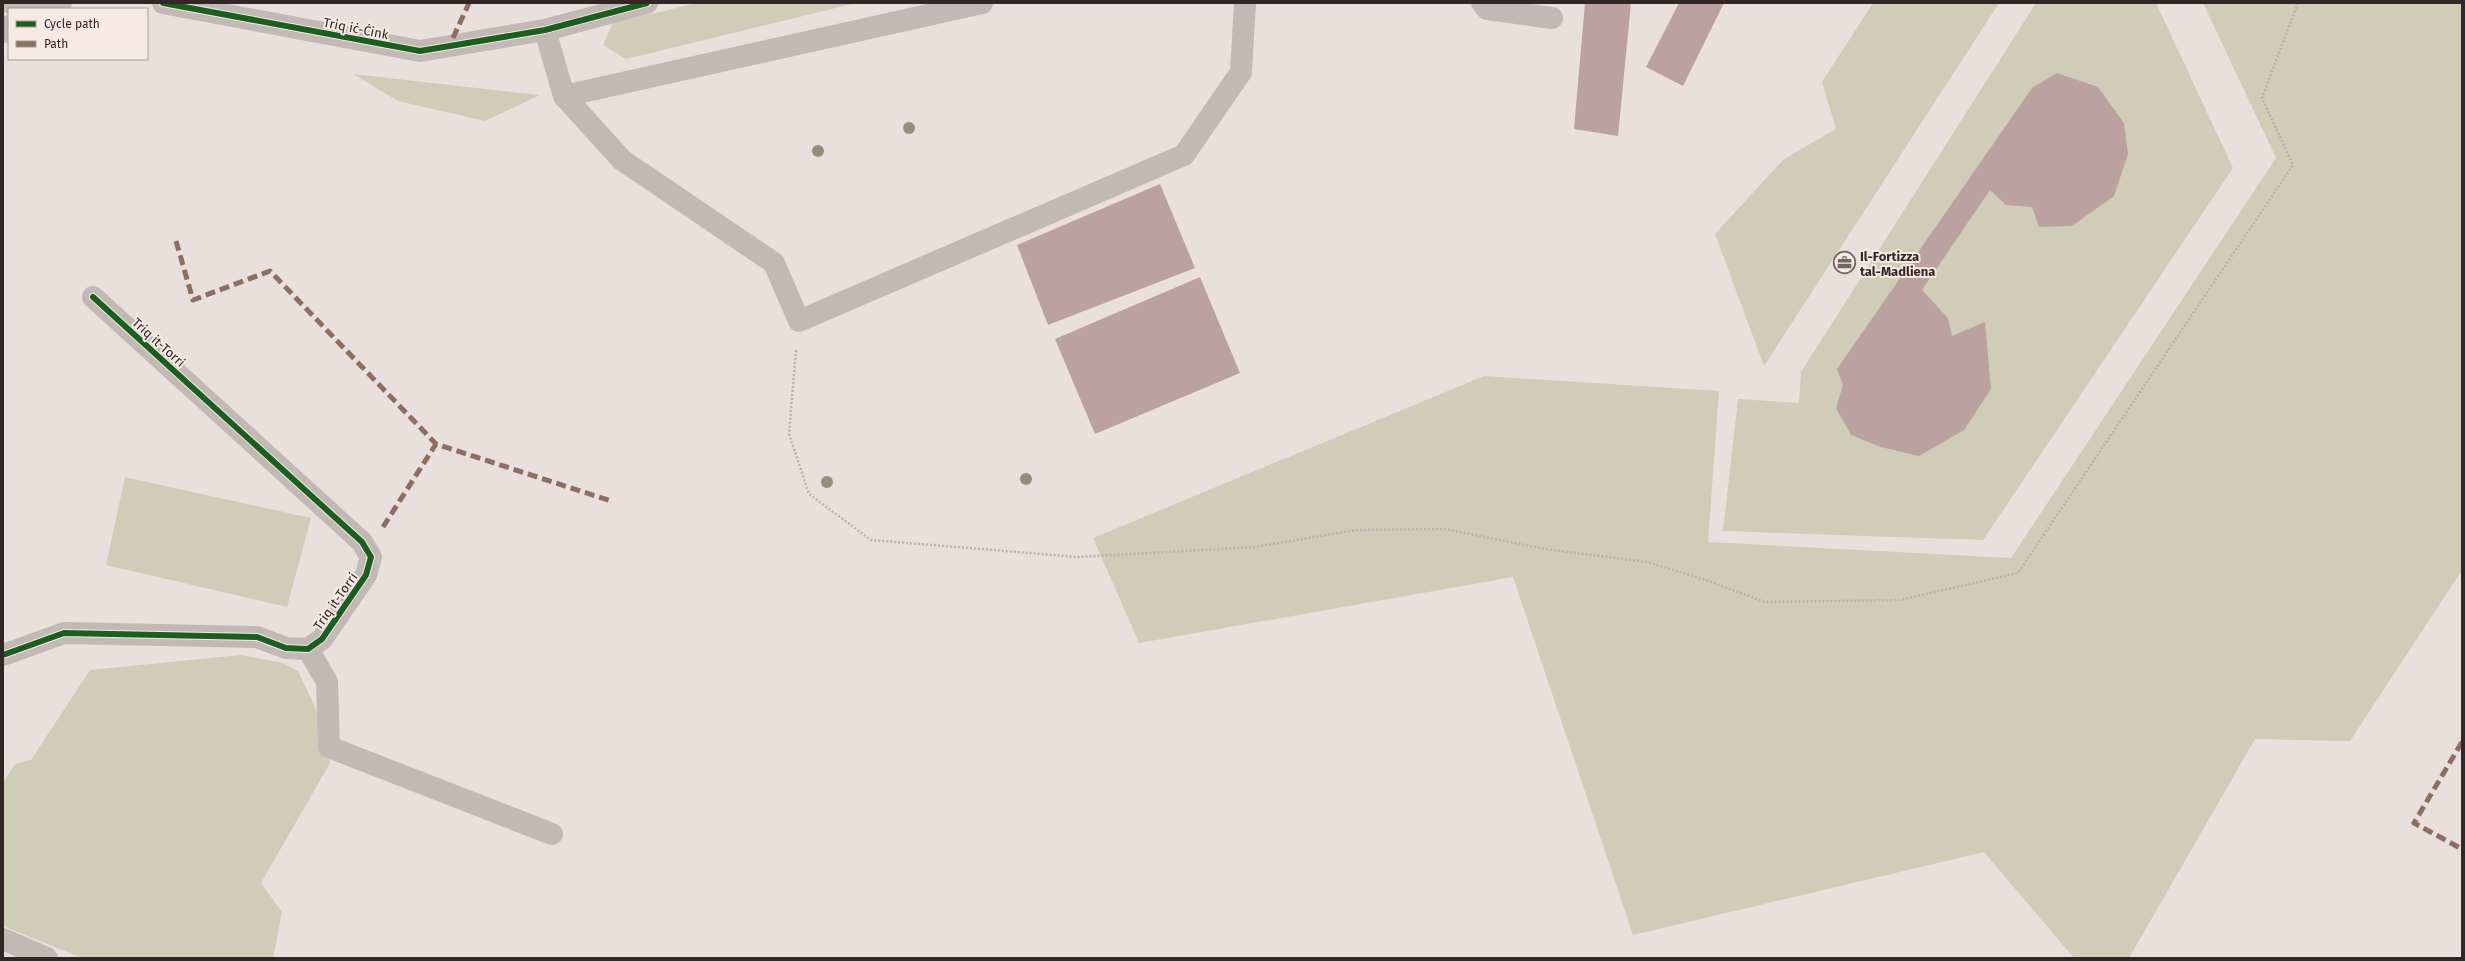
<svg xmlns="http://www.w3.org/2000/svg" width="2465" height="961" font-family="'Fira Sans',sans-serif">
<style>
.green{fill:#cfccb8}
.building{fill:#bba1a0}
.lines{fill:none;stroke-linecap:round;stroke-linejoin:round}
.path{stroke:#bbb1af;stroke-width:2.5;stroke-dasharray:2 2;stroke-linecap:butt}
.minor{stroke:#c2b9b6;stroke-width:22}
.quiet{stroke:#8d6e63;stroke-width:5;stroke-dasharray:10 5;stroke-linecap:butt}
.cycleway-casing{stroke:#f7e9e3;stroke-width:8}
.cycleway{stroke:#1b5e20;stroke-width:6}
.tree{fill:#92907b}
.labels{text-anchor:middle;stroke-width:4;stroke-linejoin:round;paint-order:stroke}
.street-label{font-size:13px;fill:#322626;stroke:#f7e9e3}
.poi-label{font-size:13px;font-weight:bold;fill:#322626;stroke:#f7e9e3;text-anchor:start}
</style>
<rect width="100%" height="100%" fill="#e9e0dd"/>
<g class="green">
<polygon points="697,3 856,3 626,59 603,45 613,23"/>
<polygon points="1873,3 1999,3 1764,366 1715,234 1784,159 1836,129 1822,82"/>
<polygon points="2036,3 2156,3 2233,168 1983,540 1723,531 1738,399 1799,403 1801,372"/>
<polygon points="2203,3 2462,3 2462,570 2350,741 2255,739 2129,958 2074,958 1984,852 1633,935 1513,577 1139,643 1093,538 1484,376 1719,391 1708,542 2011,558 2276,158"/>
<polygon points="353,74 540,95 485,121 398,101"/>
<polygon points="125,477 311,518 287,607 106,565"/>
<polygon points="241,655 283,663 298,671 316,709 330,763 261,883 282,912 273,958 82,958 3,926 3,783 15,764 31,760 90,670"/>
</g>
<g class="building">
<polygon points="1585,3 1631,3 1618,136 1574,129"/>
<polygon points="1679,3 1724,3 1683,86 1646,67"/>
<polygon points="2057,73 2098,87 2124,123 2128,154 2114,196 2072,226 2039,227 2032,207 2006,205 1990,190 1922,290 1948,318 1952,336 1985,322 1991,389 1964,430 1919,456 1881,447 1851,435 1836,408 1843,385 1837,369 2032,88"/>
<polygon points="1160,184 1195,268 1048,325 1017,245"/>
<polygon points="1200,277 1240,373 1095,434 1055,339"/>
</g>
<g class="lines">
<polyline class="path" points="796,350 789,434 809,494 871,540 1078,557 1255,547 1356,530 1445,529 1545,549 1647,562 1703,579 1765,602 1900,600 2018,573 2293,165 2262,98 2298,3"/>
<g class="minor">
<polyline points="11,3 19,9"/>
<polyline points="163,3 420,51 545,30 647,3"/>
<polyline points="1482,3 1487,9 1552,18"/>
<polyline points="37,9 61,3"/>
<polyline points="545,30 564,96 622,160 774,263 799,321 1184,155 1241,72 1245,3"/>
<polyline points="3,32 9,26"/>
<polyline points="564,96 982,3"/>
<polyline points="308,649 327,682 329,747 552,834"/>
<polyline points="3,655 64,633 257,637 286,648 308,649 322,639 366,575 371,557 362,542 93,297"/>
<polyline points="3,939 47,958"/>
</g>
<g class="quiet">
<polyline points="453,38 469,3"/>
<polyline points="176,241 193,300 270,271 436,444 611,501"/>
<polyline points="383,527 436,444"/>
<polyline points="2462,742 2414,823 2462,849"/>
</g>
<defs>
<g id="cycleway">
<polyline points="163,3 420,51 545,30 647,3"/>
<polyline points="3,655 64,633 257,637 286,648 308,649 322,639 366,575 371,557 362,542 93,297"/>
</g>
</defs>
<use href="#cycleway" class="cycleway-casing"/>
<use href="#cycleway" class="cycleway"/>
</g>
<g class="tree">
<circle cx="909" cy="128" r="6"/>
<circle cx="818" cy="151" r="6"/>
<circle cx="1026" cy="479" r="6"/>
<circle cx="827" cy="482" r="6"/>
</g>
<defs>
<symbol id="office-ring" viewBox="-11 -11 22 22"><circle r="9.5" fill="#f7e9e3" stroke="#726766" stroke-width="1.5"/><path d="M-6-3h4V-5.5h4V-3h4V5H-6ZM-1-4.5V-3h2v-1.5ZM-6 0V1H6V0Z" fill="#726766"/></symbol>
</defs>
<g fill-rule="evenodd">
<use href="#office-ring" x="1832" y="250" width="25" height="25"/>
</g>
<g class="labels">
<g class="street-label">
<text transform="translate(356 28) rotate(11)" y="5">Triq iċ-Ċink</text>
<text transform="translate(159 342) rotate(42)" y="5">Triq it-Torri</text>
<text transform="translate(335 601) rotate(-55)" y="5">Triq it-Torri</text>
</g>
<g class="poi-label">
<text x="1860" y="261">Il-Fortizza<tspan x="1860" dy="15">tal-Madliena</tspan></text>
</g>
</g>
<rect width="2465" height="961" fill="none" stroke="#322626" stroke-width="8"/>
<rect x="8" y="8" width="140" height="52" fill="#f7e9e3" stroke="#a89b97"/>
<rect x="16" y="21" width="20" height="6" fill="#1b5e20" stroke="#a89b97"/>
<text x="44" y="28" font-size="12" fill="#322626">Cycle path</text>
<rect x="16" y="41" width="20" height="6" fill="#8d6e63" stroke="#a89b97"/>
<text x="44" y="48" font-size="12" fill="#322626">Path</text>
</svg>
